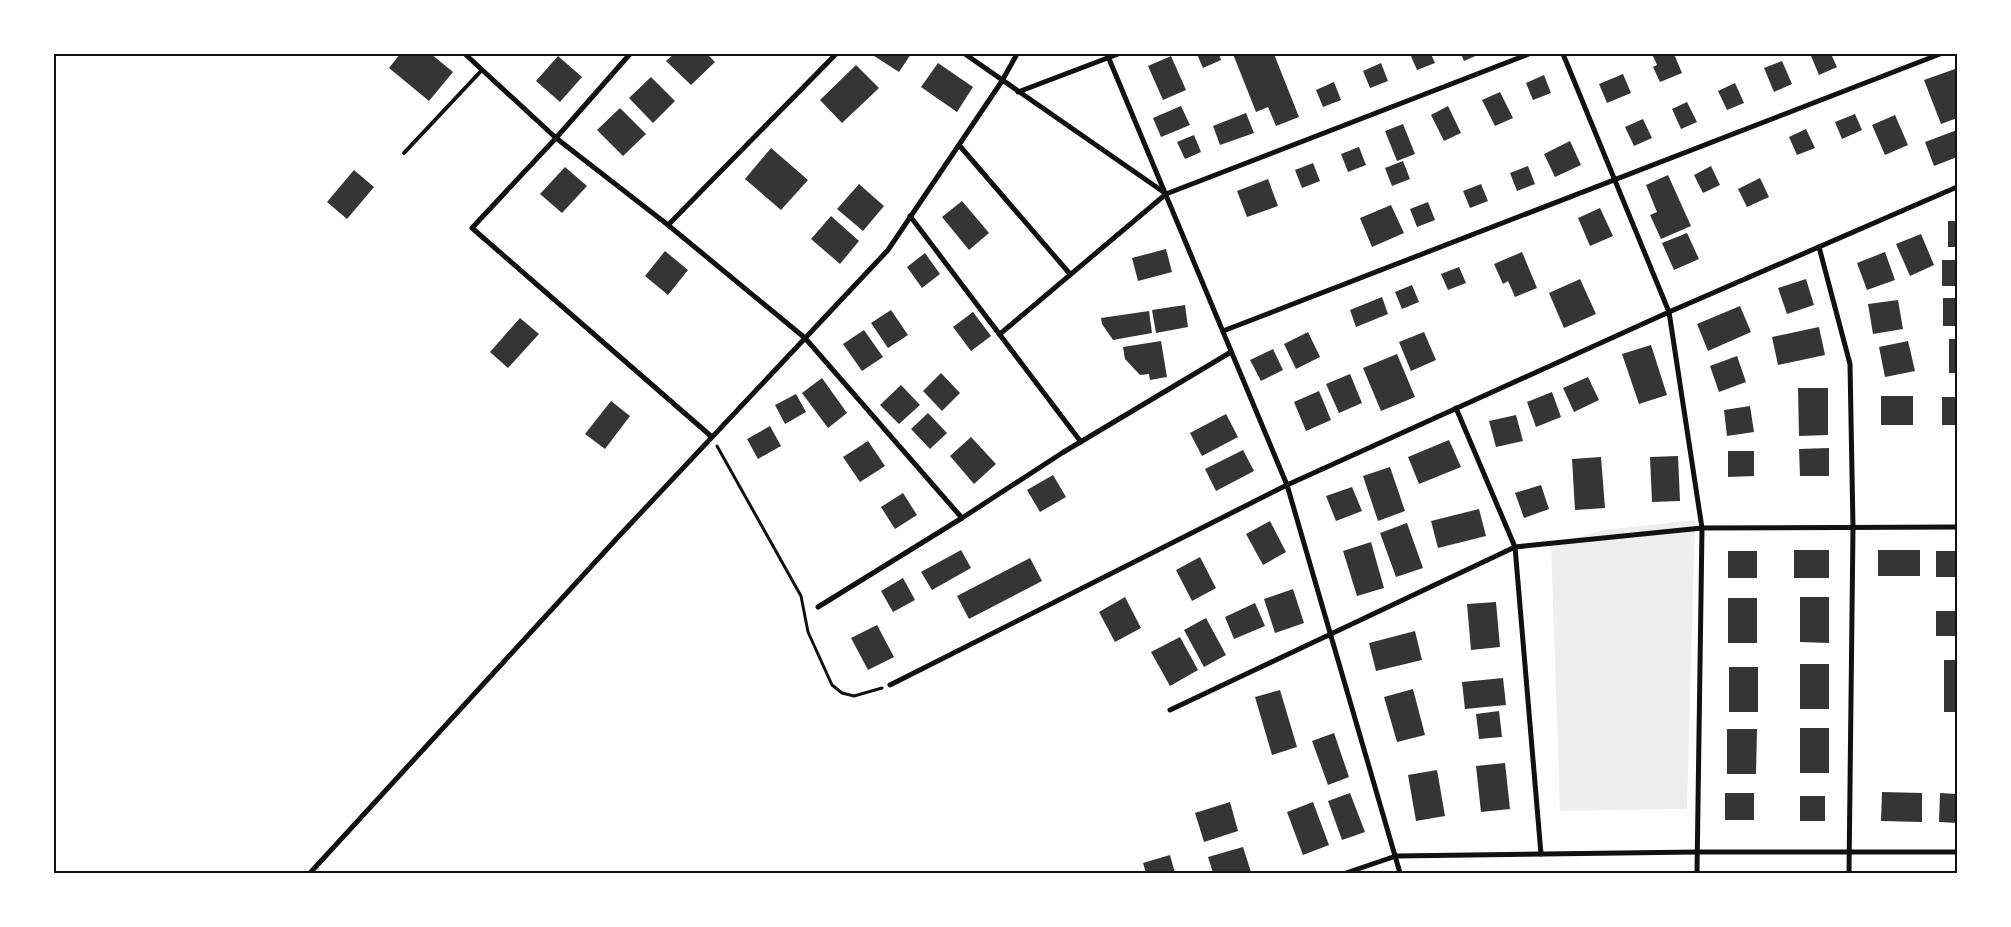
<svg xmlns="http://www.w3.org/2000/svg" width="2011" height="927" font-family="'Nunito Sans',sans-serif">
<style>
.green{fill:#eee}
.building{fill:#353535}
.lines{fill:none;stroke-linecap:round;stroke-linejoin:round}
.path{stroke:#111;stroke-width:3}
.service{stroke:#111;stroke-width:4}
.minor{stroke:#111;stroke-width:5}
.neatline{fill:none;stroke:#111;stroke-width:2}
</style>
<rect width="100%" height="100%" fill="#fff"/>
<polygon class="green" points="1695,520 1687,809 1560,811 1551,544 1604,530"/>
<g class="building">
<polygon points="400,54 431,54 453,72 429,101 389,68"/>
<polygon points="674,54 707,54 715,62 691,85 666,61"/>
<polygon points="871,54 911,54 899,72"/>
<polygon points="1197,54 1219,54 1221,60 1203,68"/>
<polygon points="1233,54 1274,54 1299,117 1276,126 1268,107 1256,112"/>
<polygon points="1410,54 1431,54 1435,63 1417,70"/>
<polygon points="1461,54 1480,54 1464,61"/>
<polygon points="1652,54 1674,54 1682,73 1660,82 1653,67 1657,65"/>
<polygon points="1817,54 1831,54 1837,67 1819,75 1811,56"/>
<polygon points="558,56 582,77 560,102 536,81"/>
<polygon points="1171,56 1186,90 1163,100 1148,66"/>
<polygon points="1782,61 1792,84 1774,92 1764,68"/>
<polygon points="938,63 973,87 957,112 921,87"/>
<polygon points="1381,63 1388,81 1370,88 1363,71"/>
<polygon points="856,65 879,88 842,123 820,100"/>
<polygon points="1955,69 1957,75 1957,118 1941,124 1924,80"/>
<polygon points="1623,74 1631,93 1607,103 1599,84"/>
<polygon points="1544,75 1551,93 1533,100 1526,83"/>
<polygon points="651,77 675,101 653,123 629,98"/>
<polygon points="1334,82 1341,100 1323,107 1316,90"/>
<polygon points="1735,83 1744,103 1727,110 1718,91"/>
<polygon points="1500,92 1513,118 1495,126 1482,100"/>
<polygon points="1687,102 1697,122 1681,129 1672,109"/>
<polygon points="1181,106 1190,125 1161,137 1153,118"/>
<polygon points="1448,106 1461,133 1444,141 1431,115"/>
<polygon points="620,108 646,134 623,156 597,130"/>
<polygon points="1246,113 1254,133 1220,145 1213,126"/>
<polygon points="1855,114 1862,130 1842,139 1835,122"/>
<polygon points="1895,115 1908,145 1885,155 1872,125"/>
<polygon points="1643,119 1652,138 1634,146 1625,127"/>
<polygon points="1403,124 1415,154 1397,161 1385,131"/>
<polygon points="1806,129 1815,148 1797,155 1789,137"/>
<polygon points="1957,130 1957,157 1934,166 1925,142"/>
<polygon points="1194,135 1201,152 1185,159 1177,142"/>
<polygon points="1570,141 1581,165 1555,177 1544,154"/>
<polygon points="1359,147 1366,165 1348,172 1341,154"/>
<polygon points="771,148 808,180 781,210 745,179"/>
<polygon points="1403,161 1410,179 1392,186 1385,168"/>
<polygon points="1313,163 1320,181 1302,188 1295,170"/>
<polygon points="1528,166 1535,184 1517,191 1510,173"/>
<polygon points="1711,166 1720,185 1703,193 1694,175"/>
<polygon points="565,167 587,186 562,213 540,194"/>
<polygon points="354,170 374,187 347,219 327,202"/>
<polygon points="1668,175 1691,226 1661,239 1650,215 1657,212 1646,185"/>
<polygon points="1760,178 1769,197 1747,207 1738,189"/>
<polygon points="1268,179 1278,206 1247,217 1237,191"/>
<polygon points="859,184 884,206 863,231 837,209"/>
<polygon points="1481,184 1488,201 1470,208 1463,191"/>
<polygon points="962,201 989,233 969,250 942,217"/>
<polygon points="1428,202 1435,220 1417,227 1410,209"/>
<polygon points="1391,205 1404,233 1372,247 1360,218"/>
<polygon points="1600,208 1613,236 1590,246 1578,218"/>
<polygon points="831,216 859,241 840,264 811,239"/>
<rect x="1948" y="221" width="9" height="26"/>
<polygon points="1687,233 1699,259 1674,270 1662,243"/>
<polygon points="1921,234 1934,265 1910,276 1896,244"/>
<polygon points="1166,249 1172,272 1138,281 1132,258"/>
<polygon points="665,251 688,270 668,295 645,276"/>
<polygon points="1522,252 1537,288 1515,297 1508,281 1503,284 1494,264"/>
<polygon points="1885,252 1895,280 1867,290 1857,263"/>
<polygon points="925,253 940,274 922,288 907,267"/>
<rect x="1942" y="260" width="15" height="26"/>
<polygon points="1459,267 1466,283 1448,290 1441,274"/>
<polygon points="1580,279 1596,314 1564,328 1549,293"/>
<polygon points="1806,279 1814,305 1787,314 1778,288"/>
<polygon points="1412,285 1419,302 1402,309 1395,292"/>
<polygon points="1382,297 1388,314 1356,327 1350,310"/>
<rect x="1943" y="298" width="14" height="28"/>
<polygon points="1898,300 1903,329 1873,334 1868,304"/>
<polygon points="1185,305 1188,327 1156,333 1152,310"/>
<polygon points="1740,306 1751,332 1708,351 1697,324"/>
<polygon points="891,310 908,335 888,348 871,323"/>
<polygon points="1149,311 1152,333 1113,340 1102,324 1101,318"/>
<polygon points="973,312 991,336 971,351 953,327"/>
<polygon points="520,318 539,334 508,368 490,352"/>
<polygon points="1819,327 1825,355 1778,365 1772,337"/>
<polygon points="864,330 883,357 862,371 843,344"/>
<polygon points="1308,332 1320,357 1296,369 1284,344"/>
<polygon points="1424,332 1436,360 1411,371 1399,342"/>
<rect x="1949" y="339" width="8" height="34"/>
<polygon points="1161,341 1167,377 1150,380 1149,374 1140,375 1125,359 1123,347"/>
<polygon points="1908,341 1915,371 1885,377 1879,347"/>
<polygon points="1651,345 1667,395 1639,404 1622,354"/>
<polygon points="1273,349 1283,370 1261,381 1250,360"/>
<polygon points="1397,354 1415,397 1381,411 1363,368"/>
<polygon points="1737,356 1746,382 1719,392 1710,366"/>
<polygon points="941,373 960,393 942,411 923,391"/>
<polygon points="1350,374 1362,403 1339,413 1326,384"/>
<polygon points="1588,377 1599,400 1574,412 1563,388"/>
<polygon points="822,378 847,413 828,428 802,393"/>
<polygon points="901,385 920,405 899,424 880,405"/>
<polygon points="1798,388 1828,388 1828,435 1799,436"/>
<polygon points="1319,391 1331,420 1306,431 1294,402"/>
<polygon points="1552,392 1561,417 1536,427 1527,402"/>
<polygon points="796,394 806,412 785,424 775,405"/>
<rect x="1881" y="396" width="32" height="29"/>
<rect x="1942" y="397" width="15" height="28"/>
<polygon points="611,401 630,416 605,449 585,434"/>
<polygon points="1750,406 1754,432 1727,436 1724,410"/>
<polygon points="928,413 947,433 930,449 911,429"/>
<polygon points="1226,414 1238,437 1202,456 1190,433"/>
<polygon points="1516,415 1523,441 1496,447 1489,421"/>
<polygon points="770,426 781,446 758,459 747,439"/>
<polygon points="971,437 996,464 974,484 950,456"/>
<polygon points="1449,440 1461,467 1419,484 1408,457"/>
<polygon points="868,441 885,466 860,482 843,457"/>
<polygon points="1829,448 1829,476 1800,476 1799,449"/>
<polygon points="1243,450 1254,471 1216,491 1205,469"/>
<polygon points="1728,451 1754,451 1754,476 1728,477"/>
<polygon points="1678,456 1680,501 1652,502 1650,457"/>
<polygon points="1601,457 1605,508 1575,510 1572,459"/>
<polygon points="1390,467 1405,511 1378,521 1363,476"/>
<polygon points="1053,475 1066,497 1040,512 1027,490"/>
<polygon points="1541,485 1549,509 1524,518 1515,493"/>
<polygon points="1352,487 1362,511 1336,521 1326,496"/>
<polygon points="903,493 917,515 895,529 881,507"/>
<polygon points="1479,509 1486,536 1438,548 1431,521"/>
<polygon points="1270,521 1286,552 1263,565 1246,534"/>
<polygon points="1407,523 1423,568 1396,577 1380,533"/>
<polygon points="1371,542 1384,588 1357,596 1343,551"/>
<polygon points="961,550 971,568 932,590 921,572"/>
<rect x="1794" y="550" width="35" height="28"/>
<rect x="1878" y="550" width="42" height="26"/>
<rect x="1728" y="551" width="29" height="27"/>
<rect x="1936" y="551" width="21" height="26"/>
<polygon points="1200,557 1216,588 1192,601 1176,570"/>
<polygon points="1030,558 1042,581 969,619 957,596"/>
<polygon points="903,578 915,600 893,612 881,591"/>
<polygon points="1293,589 1304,623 1275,633 1264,599"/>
<polygon points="1125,597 1141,628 1115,642 1099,612"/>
<polygon points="1800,597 1829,597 1829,643 1800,642"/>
<rect x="1728" y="598" width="29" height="45"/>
<polygon points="1496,602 1500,647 1471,650 1467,604"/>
<polygon points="1255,603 1265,626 1234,639 1225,617"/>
<rect x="1936" y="611" width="21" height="25"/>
<polygon points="1206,618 1226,655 1204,667 1184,630"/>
<polygon points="877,625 894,657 868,670 851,638"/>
<polygon points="1415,631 1422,660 1376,671 1369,643"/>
<polygon points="1180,637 1198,670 1170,686 1151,652"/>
<rect x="1944" y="660" width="13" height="52"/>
<rect x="1800" y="664" width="29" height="45"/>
<rect x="1729" y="667" width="29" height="45"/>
<polygon points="1503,678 1506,705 1465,709 1462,682"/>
<polygon points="1413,689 1425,735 1397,742 1384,697"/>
<polygon points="1280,690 1297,747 1272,755 1255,697"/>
<polygon points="1499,711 1502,737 1479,739 1476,714"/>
<rect x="1800" y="728" width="29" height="45"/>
<polygon points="1727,729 1757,729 1756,774 1727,774"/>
<polygon points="1334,733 1349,777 1328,785 1312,741"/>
<polygon points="1505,763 1510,809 1481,812 1476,766"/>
<polygon points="1437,770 1445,816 1416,821 1408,775"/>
<polygon points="1882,792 1922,793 1922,822 1881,821"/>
<polygon points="1350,793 1365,832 1342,840 1328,801"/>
<rect x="1725" y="793" width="29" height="27"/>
<polygon points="1940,793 1957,794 1957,823 1939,822"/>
<rect x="1800" y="796" width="25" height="25"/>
<polygon points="1230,802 1238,831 1204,842 1195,813"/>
<polygon points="1313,802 1329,845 1303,855 1287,812"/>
<polygon points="1243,847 1251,872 1213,873 1208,857"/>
<polygon points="1170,855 1175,873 1146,873 1143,863"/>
</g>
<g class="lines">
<polyline class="path" points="717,446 801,596 808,632 832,685 842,693 854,696 882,688"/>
<polyline class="service" points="404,153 482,70"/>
<g class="minor">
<polyline points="465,54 556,138 668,225 805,338 962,518"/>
<polyline points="630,54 556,138 472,228 712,437"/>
<polyline points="965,54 1165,193"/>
<polyline points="1107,54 1287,485 1400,873"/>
<polyline points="1563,54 1669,312 1702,528 1697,873"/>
<polyline points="1018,92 1118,54"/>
<polyline points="959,145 1070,274"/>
<polyline points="910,216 1081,442"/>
<polyline points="668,225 836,54"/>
<polyline points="1819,247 1850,364 1853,527 1849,873"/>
<polyline points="1223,331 1940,54"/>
<polyline points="1000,334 1166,194 1529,54"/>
<polyline points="1456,408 1515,547 1541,854"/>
<polyline points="818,607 962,518 1062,453 1231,352"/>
<polyline points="890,685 1287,485 1669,312 1957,187"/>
<polyline points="1170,710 1515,547 1702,528 1957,527"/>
<polyline points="310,873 620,535 888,250 1002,81 1017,54"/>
<polyline points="1346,873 1396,856 1697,852 1957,852"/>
</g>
</g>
<rect width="2011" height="927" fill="none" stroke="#ffffff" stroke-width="110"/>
<rect x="55" y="55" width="1901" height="817" class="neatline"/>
</svg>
